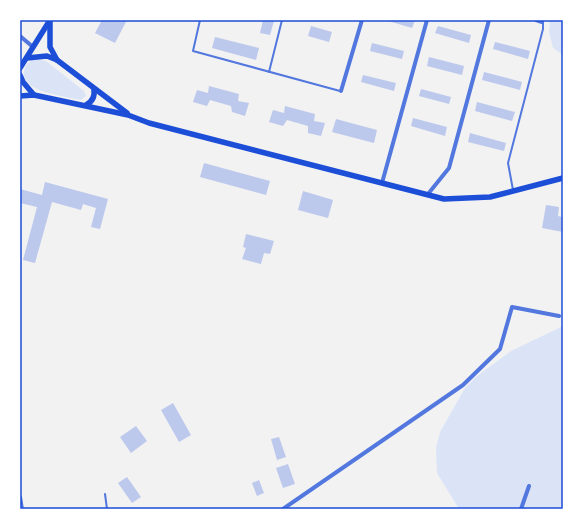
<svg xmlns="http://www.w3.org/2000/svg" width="583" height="529" font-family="'Golos Text',sans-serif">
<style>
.green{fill:#dbe4f7}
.building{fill:#bdc9ec}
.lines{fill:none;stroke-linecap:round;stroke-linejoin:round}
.service{stroke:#5277de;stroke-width:2}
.minor{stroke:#5277de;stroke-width:4}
.secondary{stroke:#1d4ed8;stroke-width:5.5}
.neatline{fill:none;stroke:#1d4ed8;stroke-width:1.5}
</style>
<rect width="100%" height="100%" fill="#f2f2f2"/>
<g class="green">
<polygon points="550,20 563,20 563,55 553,48 549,32"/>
<path d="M33,59L46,61L84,91L86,96L81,100C67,97 18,91 24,71C25,65 29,62 33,59Z"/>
<polygon points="563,326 563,509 459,509 437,473 436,448 440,432 465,388 477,376 511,351"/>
</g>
<g class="building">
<polygon points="102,20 127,20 115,43 95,33"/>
<polygon points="263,20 274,21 270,35 260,33"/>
<polygon points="385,20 415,20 412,28"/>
<polygon points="311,26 332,32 329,42 308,36"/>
<polygon points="438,26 471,35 469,43 435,33"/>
<polygon points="215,37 259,48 256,60 212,48"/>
<polygon points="495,42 530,51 528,59 493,49"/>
<polygon points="372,43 404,51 402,59 370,51"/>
<polygon points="429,57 464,66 462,75 427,66"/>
<polygon points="484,72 522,82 520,90 482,80"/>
<polygon points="363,75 396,83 394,91 361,82"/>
<polygon points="209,86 239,94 238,101 249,103 245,116 232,112 231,106 210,100 207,106 193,102 197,90 208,93"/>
<polygon points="421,89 451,97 449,104 419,96"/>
<polygon points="477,102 515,112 512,121 475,111"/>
<polygon points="285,106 315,114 314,121 325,123 321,136 308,133 308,126 287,120 283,126 269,122 273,110 284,113"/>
<polygon points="413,118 447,127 445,136 411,126"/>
<polygon points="336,119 377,130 374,143 332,132"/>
<polygon points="470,133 506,143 504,151 468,142"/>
<polygon points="204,163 270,181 266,195 200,177"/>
<polygon points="45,182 108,199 100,229 91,227 96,208 83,204 81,210 52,202 35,263 23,260 37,207 20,203 20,189 42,195"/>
<polygon points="303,191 333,200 328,218 298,210"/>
<polygon points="546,205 559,207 558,216 563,217 563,232 542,228"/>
<polygon points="246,234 274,241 270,254 264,253 261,264 242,259 246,248 243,247"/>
<polygon points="173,403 191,435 179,442 161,410"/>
<polygon points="136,426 147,441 131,453 120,437"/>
<polygon points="279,437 286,457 277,460 271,439"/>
<polygon points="288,464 295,484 283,488 276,468"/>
<polygon points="127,477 141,497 132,503 118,483"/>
<polygon points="259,480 264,493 257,496 252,483"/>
</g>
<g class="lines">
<g class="service">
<polyline points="200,20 193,51 340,91"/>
<polyline points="269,72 282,20"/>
<polyline points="513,190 508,163 543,29 543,20"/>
<polyline points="105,494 107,509"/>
</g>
<g class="minor">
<polyline points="536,20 542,22"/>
<polyline points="20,36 33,47"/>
<polyline points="341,91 362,20"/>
<polyline points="382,183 427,20"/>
<polyline points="428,194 449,168 489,20"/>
<polyline points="20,497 22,509"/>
<polyline points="283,509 463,385 500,349 512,307 559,316"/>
<polyline points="521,509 529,486"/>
</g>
<g class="secondary">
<polyline points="50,20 50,47 57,60"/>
<polyline points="27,58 47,56 57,60 127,113"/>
<polyline points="20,68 50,20"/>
<polyline points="20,75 23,82 34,95"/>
<polyline points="20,96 34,95 128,115 149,123 444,199 490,197 563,178"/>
<path d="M86,105C92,102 95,97 94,89"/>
</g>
</g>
<rect width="583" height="529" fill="none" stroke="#ffffff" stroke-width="42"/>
<rect x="21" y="21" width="541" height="487" class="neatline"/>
</svg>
